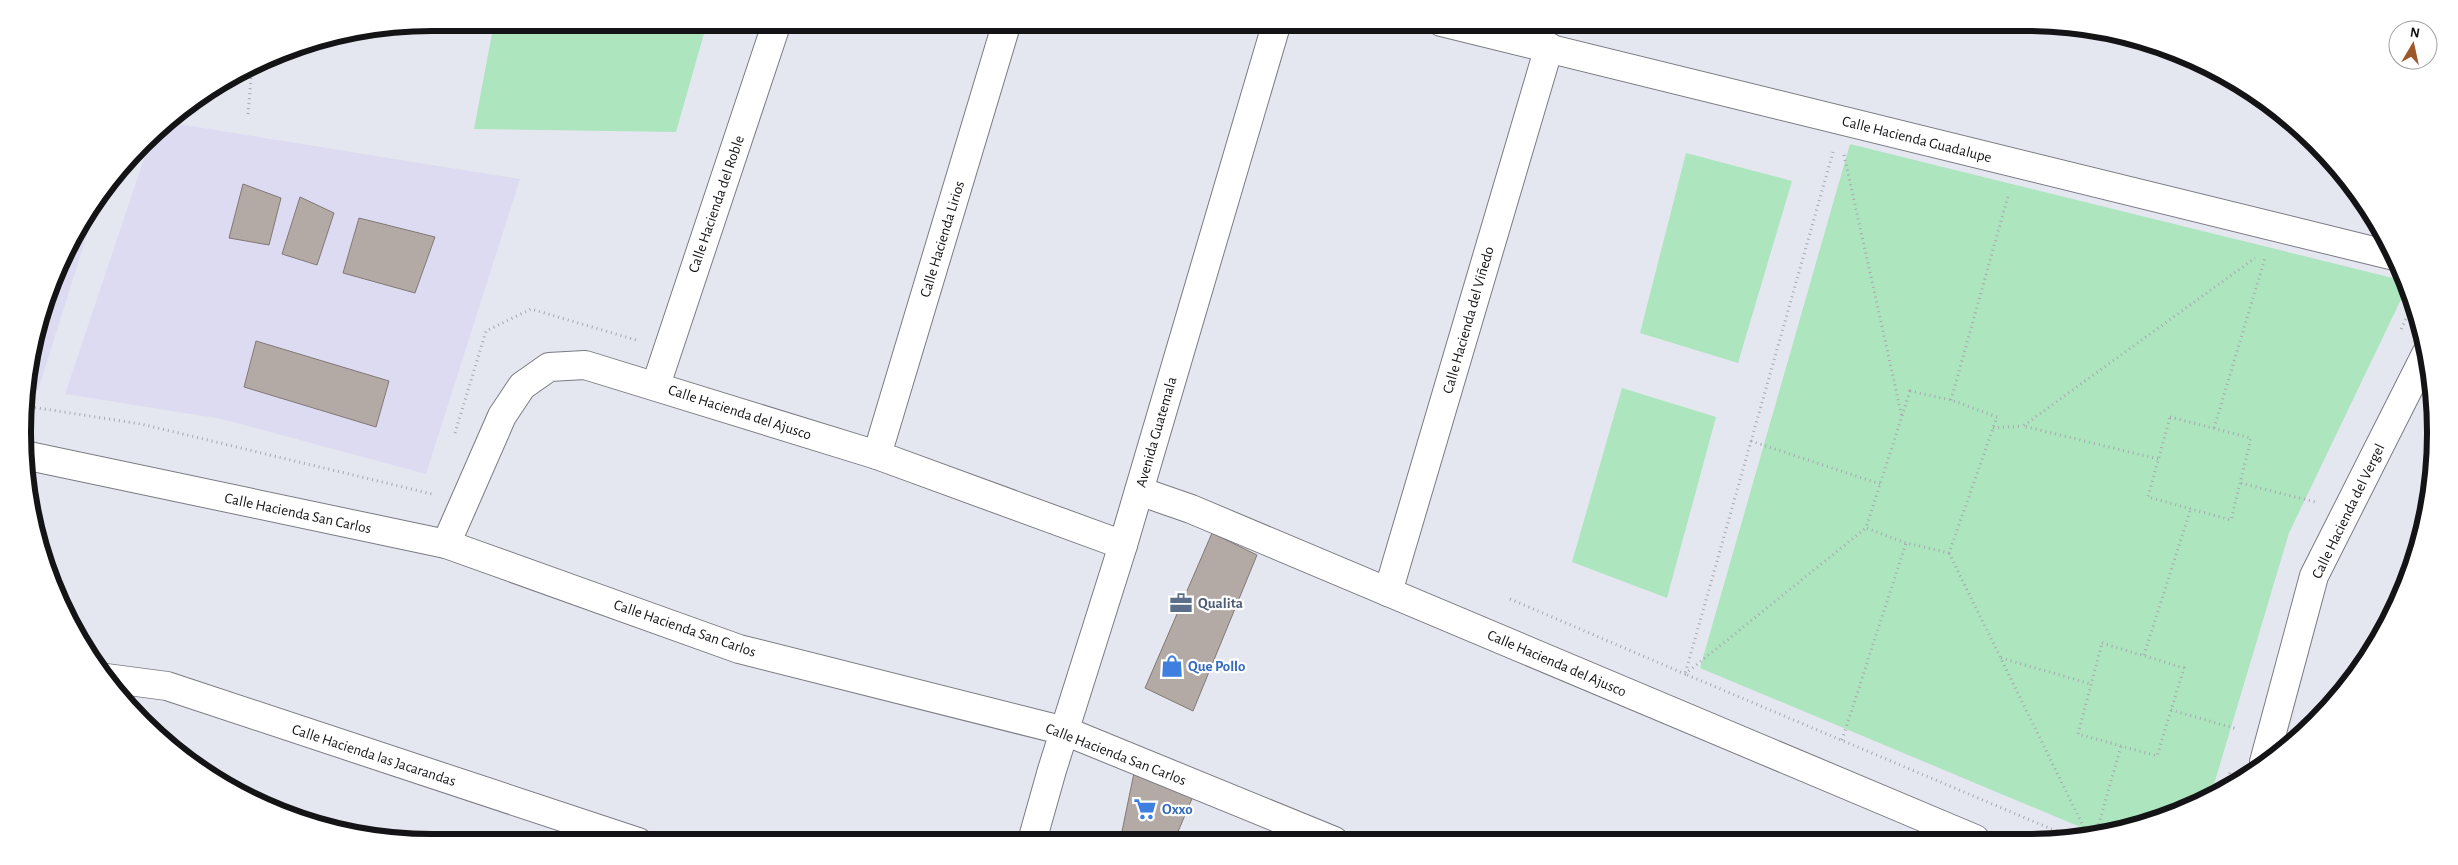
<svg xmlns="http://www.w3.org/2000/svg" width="2458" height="865" font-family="'Alegreya Sans',sans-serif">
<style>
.education{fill:#dddbf1}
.green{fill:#ade5bf}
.building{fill:#b3aaa6;stroke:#817875}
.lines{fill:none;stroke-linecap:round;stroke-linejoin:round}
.minor-casing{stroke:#7a7b83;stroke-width:30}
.path{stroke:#a6a8af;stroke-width:3;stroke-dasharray:1 4;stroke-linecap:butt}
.minor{stroke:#fff;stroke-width:28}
.labels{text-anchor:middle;stroke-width:4.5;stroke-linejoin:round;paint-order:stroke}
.street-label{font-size:15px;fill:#141417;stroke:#fff}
.service-label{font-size:15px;font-weight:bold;fill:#4e5e75;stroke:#fff;text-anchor:start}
.shop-label{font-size:15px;font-weight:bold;fill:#366cbe;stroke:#fff;text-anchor:start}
.rim{fill:none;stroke:#141417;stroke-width:6}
</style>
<rect width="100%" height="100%" fill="#e5e7f0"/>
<g class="education">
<polygon points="166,122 520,179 426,474 222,419 65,394 152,135"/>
<polygon points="99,197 38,390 26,388 26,379 65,251"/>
</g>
<g class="green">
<polygon points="494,23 494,22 707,23 676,132 474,129"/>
<polygon points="1850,144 2405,281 2407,287 2289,533 2210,798 2207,800 2097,834 1700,668"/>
<polygon points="1686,153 1792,181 1738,363 1640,333"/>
<polygon points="1622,388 1716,417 1667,598 1572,562"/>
</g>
<g class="building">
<polygon points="243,184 281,198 269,245 229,238"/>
<polygon points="300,197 334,213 317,265 282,254"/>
<polygon points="359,218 435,237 415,293 343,273"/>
<polygon points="256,341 389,381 376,427 244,387"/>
<polygon points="1212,533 1257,555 1193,711 1145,688"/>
<polygon points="1135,768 1194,794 1174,841 1120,841"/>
</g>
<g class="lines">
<defs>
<g id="minor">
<polyline points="1441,22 2394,256"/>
<polyline points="656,385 777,22"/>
<polyline points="24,455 446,544 739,649 1065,731 1334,841"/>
<polyline points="877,455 1007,22"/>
<polyline points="1139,491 1191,509 1975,839"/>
<polyline points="446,544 502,416 522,386 549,367 585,365 877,455 1123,545"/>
<polyline points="1388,592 1549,47"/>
<polyline points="106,678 167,686 638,842"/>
<polyline points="2264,762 2314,576 2426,354"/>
<polyline points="1032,841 1052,770 1123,545 1277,22"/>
</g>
</defs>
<use href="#minor" class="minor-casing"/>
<g class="path">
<polyline points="248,114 252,68"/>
<polyline points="1833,152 1685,674 2075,839"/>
<polyline points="1844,155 1902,417"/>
<polyline points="2401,329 2414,302"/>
<polygon points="1910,391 1951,400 1997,417 1949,553 1906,543 1866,528"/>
<polyline points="1951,400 2008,196"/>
<polyline points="25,406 141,424 432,494"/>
<polygon points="2170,417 2251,438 2231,520 2148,497"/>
<polyline points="1993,428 2023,426"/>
<polyline points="2214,428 2265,258"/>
<polyline points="455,433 486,331 531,309 636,340"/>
<polyline points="1751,441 1880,484"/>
<polyline points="2158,459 2023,426 2255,258"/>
<polyline points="2241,483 2315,502"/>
<polyline points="1949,553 2088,836"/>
<polyline points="1510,599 1685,674 1866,528"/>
<polygon points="2102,643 2184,668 2157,756 2078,734"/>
<polyline points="2144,655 2191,508"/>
<polyline points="2001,658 2091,684"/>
<polyline points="2171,710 2237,729"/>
<polyline points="1842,740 1906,543"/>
<polyline points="2225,788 2231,769"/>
<polyline points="2096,834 2121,746"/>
</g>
<use href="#minor" class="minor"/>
</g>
<defs>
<symbol id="office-bare" viewBox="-9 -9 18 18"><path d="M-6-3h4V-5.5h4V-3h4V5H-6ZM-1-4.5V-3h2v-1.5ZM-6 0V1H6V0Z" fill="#5c6f8a" stroke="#fff" stroke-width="2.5" paint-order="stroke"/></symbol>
<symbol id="shop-bare" viewBox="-9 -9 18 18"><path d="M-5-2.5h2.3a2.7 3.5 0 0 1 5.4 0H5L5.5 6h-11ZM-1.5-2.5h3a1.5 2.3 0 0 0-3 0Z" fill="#3f7fe0" stroke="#fff" stroke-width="2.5" paint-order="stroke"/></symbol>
<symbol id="supermarket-bare" viewBox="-9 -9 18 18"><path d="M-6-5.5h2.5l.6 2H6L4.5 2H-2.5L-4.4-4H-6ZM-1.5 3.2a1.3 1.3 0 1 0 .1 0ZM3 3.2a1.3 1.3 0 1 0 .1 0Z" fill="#3f7fe0" stroke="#fff" stroke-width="2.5" paint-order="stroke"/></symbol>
</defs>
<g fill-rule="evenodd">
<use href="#office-bare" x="1165" y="587" width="32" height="32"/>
<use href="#shop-bare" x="1156" y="650" width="32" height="32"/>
<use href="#supermarket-bare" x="1129" y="793" width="32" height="32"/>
</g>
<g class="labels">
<g class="street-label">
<text transform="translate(1917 139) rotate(14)" y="5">Calle Hacienda Guadalupe</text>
<text transform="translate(716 204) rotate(-71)" y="5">Calle Hacienda del Roble</text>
<text transform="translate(942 239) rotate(-73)" y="5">Calle Hacienda Lirios</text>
<text transform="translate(1468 320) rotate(-74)" y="5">Calle Hacienda del Viñedo</text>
<text transform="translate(740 412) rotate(18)" y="5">Calle Hacienda del Ajusco</text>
<text transform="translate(1156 432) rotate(-74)" y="5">Avenida Guatemala</text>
<text transform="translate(2348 511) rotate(-64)" y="5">Calle Hacienda del Vergel</text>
<text transform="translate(298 513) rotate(12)" y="5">Calle Hacienda San Carlos</text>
<text transform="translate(685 628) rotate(19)" y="5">Calle Hacienda San Carlos</text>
<text transform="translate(1557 663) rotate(23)" y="5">Calle Hacienda del Ajusco</text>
<text transform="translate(1116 754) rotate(21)" y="5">Calle Hacienda San Carlos</text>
<text transform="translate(374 755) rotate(18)" y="5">Calle Hacienda las Jacarandas</text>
</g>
<g class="service-label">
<text x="1198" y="608">Qualita</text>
</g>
<g class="shop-label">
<text x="1188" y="671">Que Pollo</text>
<text x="1162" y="814">Oxxo</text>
</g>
</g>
<path d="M0 0H2458V865H0ZM432 31H2026A401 401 0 0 1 2427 432V433A401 401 0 0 1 2026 834H432A401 401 0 0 1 31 433V432A401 401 0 0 1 432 31Z" fill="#fff" fill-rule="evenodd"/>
<path class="rim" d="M432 31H2026A401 401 0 0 1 2427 432V433A401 401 0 0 1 2026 834H432A401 401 0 0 1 31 433V432A401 401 0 0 1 432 31Z"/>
<g transform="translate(2413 45) rotate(9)"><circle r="24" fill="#ffffff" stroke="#a1a1a2"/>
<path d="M0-4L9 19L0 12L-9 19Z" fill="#9c582a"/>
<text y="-8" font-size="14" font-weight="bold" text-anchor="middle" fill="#141417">N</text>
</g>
</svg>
